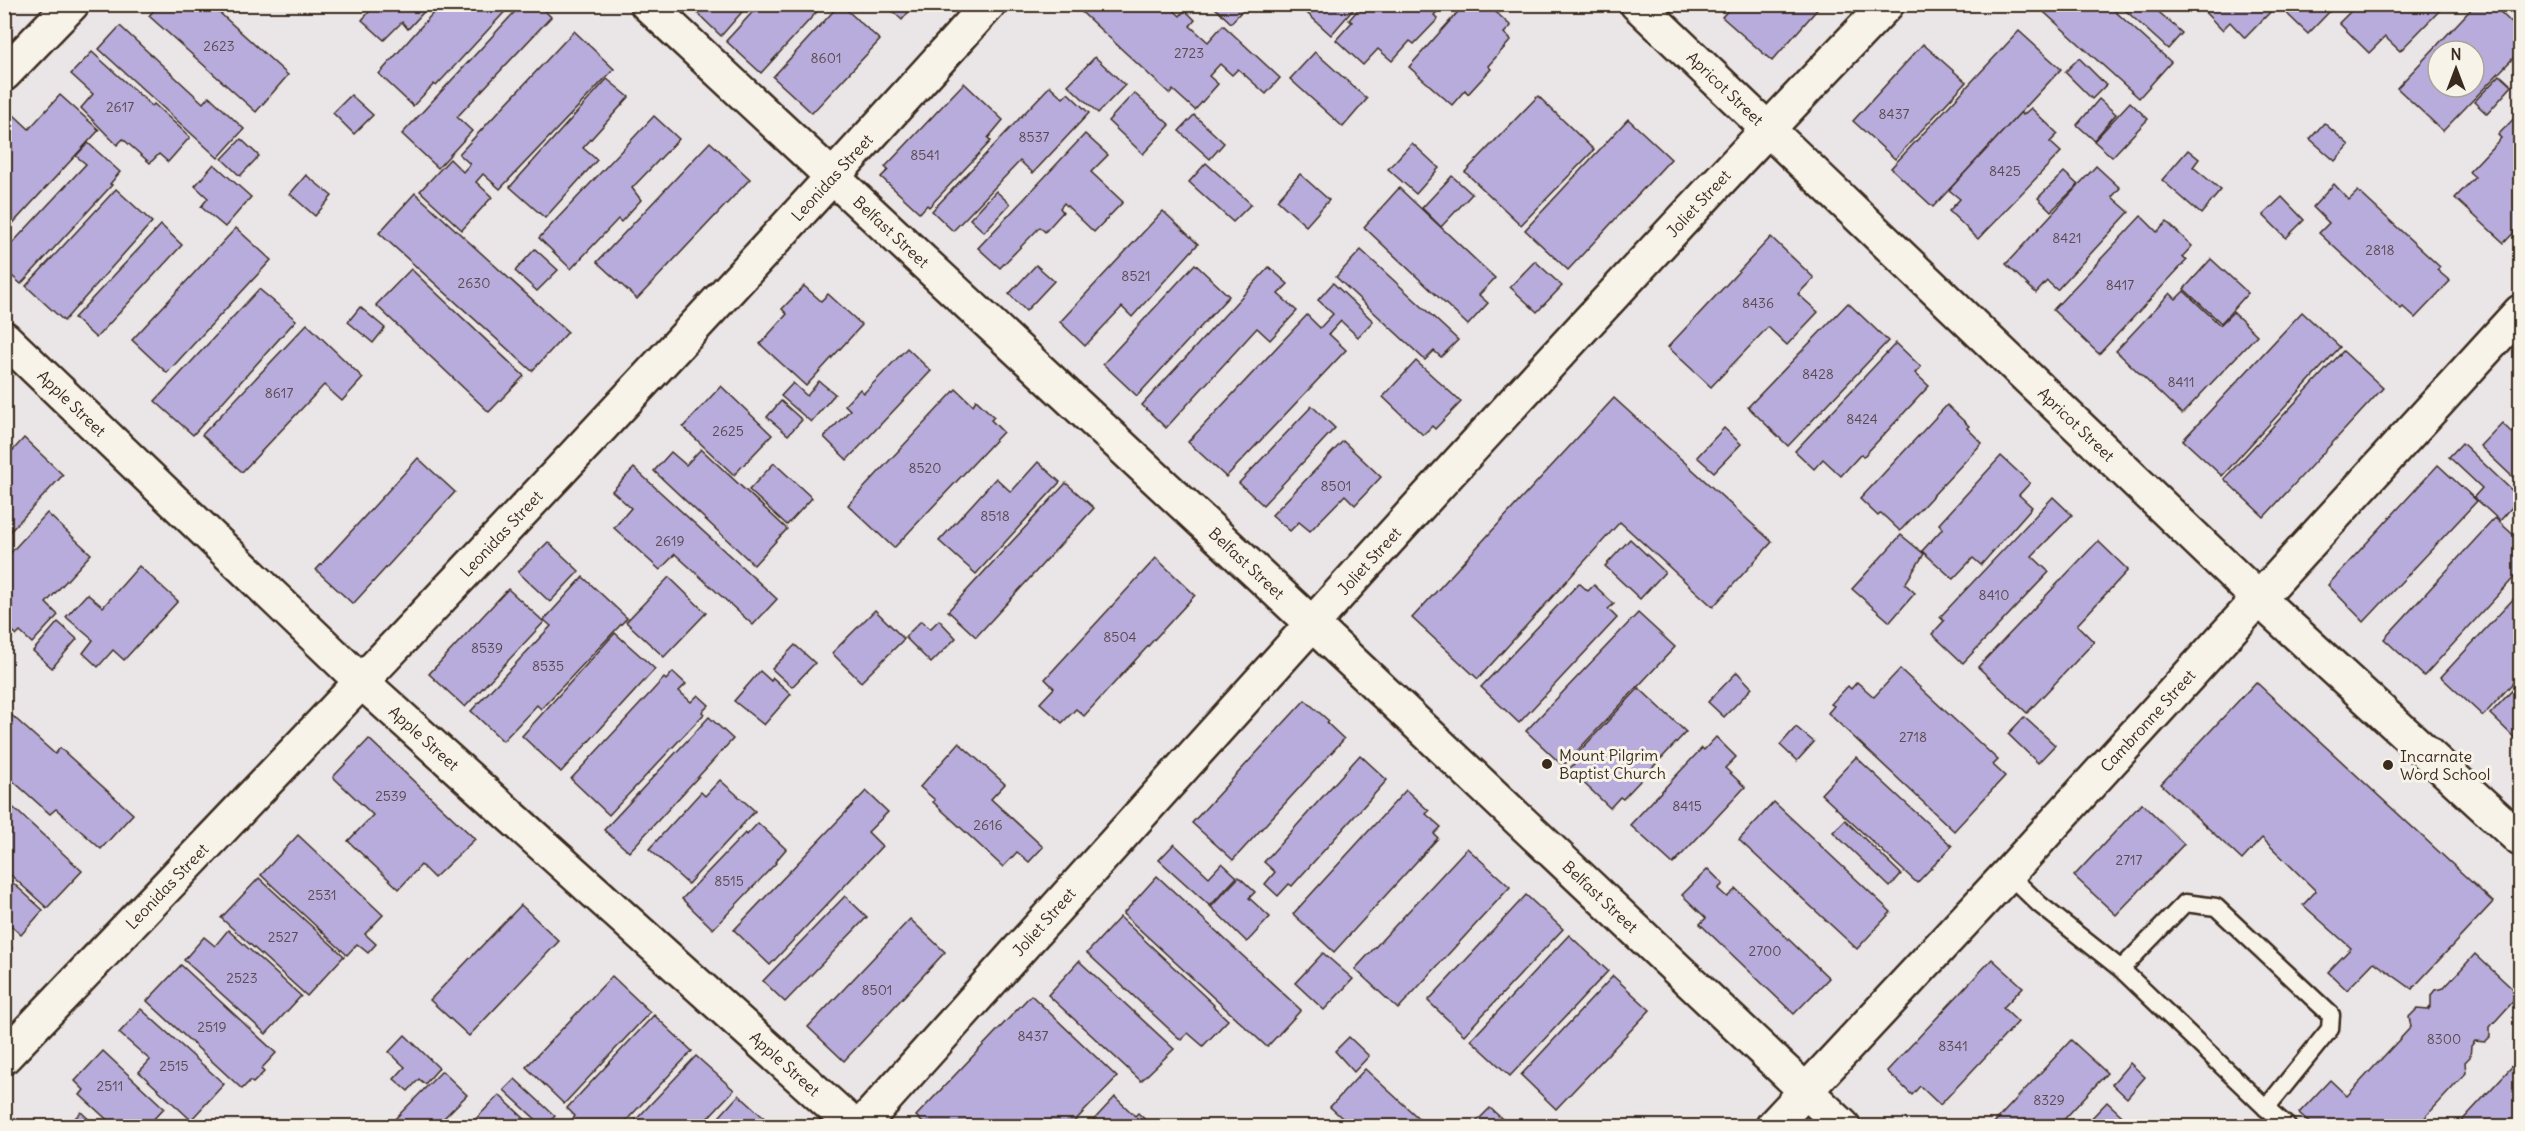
<svg xmlns="http://www.w3.org/2000/svg" width="2525" height="1131" font-family="Delius,sans-serif">
<style>
.building{fill:#b8acdc;stroke:#3b2a1e;stroke-width:1.5;fill-rule:evenodd}
.lines{fill:none;stroke-linecap:round;stroke-linejoin:round}
.lane-casing{stroke:#3b2a1e;stroke-width:21}
.street-casing{stroke:#3b2a1e;stroke-width:38}
.lane{stroke:#f7f3e8;stroke-width:16}
.street{stroke:#f7f3e8;stroke-width:33}
.poi-dot{fill:#3b2a1e;stroke:#f7f3e8;stroke-width:2}
.labels{text-anchor:middle;stroke-width:6;stroke-linejoin:round;paint-order:stroke}
.number-label{font-size:14px;fill:#5a4a4e}
.street-label{font-size:16px;fill:#3b2a1e;stroke:#f7f3e8}
.poi-label{font-size:16px;fill:#3b2a1e;stroke:#f7f3e8;text-anchor:start}
</style>
<rect width="100%" height="100%" fill="#eae5e6"/>
<filter id="ink" filterUnits="userSpaceOnUse"><feTurbulence type="fractalNoise" baseFrequency=".0167" numOctaves="2"/><feDisplacementMap in="SourceGraphic" scale="12" xChannelSelector="R" yChannelSelector="G"/><feConvolveMatrix kernelMatrix="1 2 1 2 8 2 1 2 1" color-interpolation-filters="sRGB"/></filter>
<g filter="url(#ink)">
<g class="building">
<polygon points="210,4 288,75 256,112 149,16 159,4"/>
<polygon points="376,4 431,4 408,29 402,22 384,40 362,20"/>
<polygon points="441,4 512,4 436,86 434,84 413,106 379,74"/>
<polygon points="522,4 538,4 551,17 457,117 472,131 438,168 402,134"/>
<polygon points="688,4 749,4 721,36"/>
<polygon points="760,4 824,4 761,73 726,41"/>
<polygon points="840,4 880,40 812,113 773,77"/>
<polygon points="885,4 915,4 902,20"/>
<polygon points="1073,4 1167,4 1180,16 1185,10 1195,20 1190,26 1208,42 1223,25 1280,78 1266,94 1238,69 1232,75 1220,64 1209,76 1218,84 1195,110 1173,90 1170,94"/>
<polygon points="1211,4 1248,4 1231,23"/>
<polygon points="1297,4 1358,4 1331,35"/>
<polygon points="1363,4 1444,4 1434,15 1438,19 1414,44 1410,41 1392,61 1378,49 1363,65 1336,40 1352,22 1349,20"/>
<polygon points="1465,4 1487,4 1511,26 1504,33 1511,40 1488,66 1491,69 1468,94 1465,90 1452,105 1409,67"/>
<polygon points="1734,4 1822,4 1772,61 1722,17"/>
<polygon points="2035,4 2107,4 2171,62 2139,98"/>
<polygon points="2130,4 2150,4 2182,33 2168,49 2125,10"/>
<polygon points="2197,4 2275,4 2276,6 2245,38 2230,22 2222,30"/>
<polygon points="2280,4 2341,4 2336,10 2333,8 2308,34 2279,6"/>
<polygon points="2358,4 2446,4 2400,51 2385,37 2369,53 2339,23"/>
<path d="M2476,4H2492L2520,31V51L2443,131L2397,88ZM2438,51H2474V87H2438Z"/>
<polygon points="120,26 203,103 209,96 244,129 218,158 99,49"/>
<polygon points="574,31 614,69 500,189 483,174 476,182 492,197 462,230 420,191 450,159 463,172 470,164 459,154"/>
<polygon points="2019,31 2061,69 1933,207 1891,168"/>
<polygon points="1923,44 1966,82 1895,159 1853,121"/>
<polygon points="92,52 152,106 154,104 190,137 168,162 159,154 150,163 123,139 117,145 81,108 93,94 71,74"/>
<polygon points="1315,52 1367,99 1343,127 1290,79"/>
<polygon points="1095,57 1125,85 1098,113 1068,85"/>
<polygon points="2079,58 2106,85 2092,99 2065,72"/>
<polygon points="2500,75 2512,86 2487,114 2474,102"/>
<polygon points="607,79 629,97 583,148 597,160 545,218 510,187"/>
<polygon points="964,83 1003,120 988,138 991,141 929,207 927,205 920,213 881,177 888,170 885,167"/>
<polygon points="1050,86 1063,98 1068,93 1089,113 1033,173 1020,161 953,231 932,211"/>
<polygon points="1134,93 1170,125 1143,154 1108,121"/>
<polygon points="60,95 99,130 4,233 4,126 14,115 29,129"/>
<polygon points="351,95 373,115 354,134 333,113"/>
<polygon points="1538,96 1594,150 1521,225 1465,172"/>
<polygon points="2099,99 2116,114 2094,140 2077,125"/>
<polygon points="2130,102 2148,119 2112,157 2094,141"/>
<polygon points="2031,108 2058,134 2050,142 2061,152 1978,239 1949,211 1960,199 1949,190 2020,113 2023,115"/>
<polygon points="2520,112 2520,226 2504,243 2455,198 2475,177 2469,172 2501,138 2498,135"/>
<polygon points="1194,115 1224,143 1210,159 1179,131"/>
<polygon points="654,116 679,139 632,188 641,200 621,222 618,219 571,269 539,238"/>
<polygon points="1628,119 1671,159 1568,270 1525,230"/>
<polygon points="2324,123 2349,145 2335,161 2310,139"/>
<polygon points="1085,134 1108,155 1091,172 1123,202 1094,232 1064,203 1060,208 1063,212 1045,232 1040,227 1000,268 978,248"/>
<polygon points="241,139 259,156 240,176 222,159"/>
<polygon points="710,142 750,179 637,299 597,262"/>
<polygon points="88,143 120,172 110,184 112,185 21,284 4,269 4,252 86,164 76,156"/>
<polygon points="1412,143 1439,168 1416,194 1388,169"/>
<polygon points="2188,150 2199,159 2193,167 2221,190 2201,214 2162,180"/>
<polygon points="1206,163 1251,204 1233,222 1189,182"/>
<polygon points="214,164 251,197 225,227 201,207 208,198 195,186"/>
<polygon points="2096,166 2120,188 2112,197 2129,212 2057,290 2047,281 2036,293 2006,264"/>
<polygon points="2064,172 2078,185 2051,211 2038,198"/>
<polygon points="1300,174 1329,200 1306,226 1277,200"/>
<polygon points="306,175 332,196 315,216 290,194"/>
<polygon points="1452,176 1472,194 1441,227 1422,208"/>
<polygon points="2334,184 2349,200 2358,191 2440,267 2437,270 2450,281 2415,318 2403,307 2401,309 2319,233 2329,223 2313,207"/>
<polygon points="1399,188 1495,278 1479,295 1488,303 1468,325 1364,227"/>
<polygon points="116,189 152,222 64,321 26,286"/>
<polygon points="996,191 1010,204 984,232 970,219"/>
<polygon points="415,193 568,332 532,371 379,233"/>
<polygon points="2282,197 2304,220 2286,238 2263,215"/>
<polygon points="1163,211 1198,244 1132,317 1122,307 1085,346 1060,322"/>
<polygon points="2141,216 2157,232 2167,222 2192,246 2182,257 2187,260 2099,354 2053,310"/>
<polygon points="161,225 182,245 96,338 74,318"/>
<polygon points="236,228 271,260 167,373 132,340"/>
<polygon points="1771,237 1814,278 1798,294 1818,312 1787,345 1768,327 1711,387 1668,347"/>
<polygon points="535,249 558,270 537,291 515,271"/>
<polygon points="1361,250 1458,340 1441,357 1434,351 1425,360 1336,277"/>
<polygon points="2211,259 2248,293 2221,323 2184,289"/>
<polygon points="1535,261 1562,286 1537,312 1510,287"/>
<polygon points="1195,264 1229,296 1137,396 1103,364"/>
<polygon points="1036,265 1054,281 1026,311 1009,294"/>
<polygon points="1269,267 1288,284 1278,294 1297,311 1270,340 1257,328 1166,428 1142,405"/>
<polygon points="411,269 524,376 489,412 376,305"/>
<polygon points="1333,283 1373,321 1358,337 1341,321 1329,334 1346,350 1226,477 1188,442 1307,315 1320,328 1333,314 1318,300"/>
<polygon points="804,286 821,301 828,294 862,325 806,386 760,344 787,314 782,309"/>
<polygon points="259,289 296,320 193,435 155,401"/>
<polygon points="2184,291 2220,325 2233,312 2257,335 2182,414 2116,351 2170,293 2176,299"/>
<polygon points="1848,303 1888,341 1788,446 1748,407"/>
<polygon points="360,307 385,328 373,343 348,322"/>
<polygon points="2302,312 2340,347 2222,476 2183,440"/>
<polygon points="307,324 363,378 342,401 324,385 242,472 202,435"/>
<polygon points="1896,343 1921,367 1915,373 1929,386 1863,457 1861,454 1841,476 1823,459 1814,469 1795,451"/>
<polygon points="907,348 931,371 847,460 824,437 850,410 845,405 860,389 864,393"/>
<polygon points="2343,351 2383,388 2264,517 2224,479"/>
<polygon points="1416,361 1461,402 1435,429 1432,426 1423,435 1383,397"/>
<polygon points="819,381 835,394 811,422 781,396 793,383 807,396"/>
<polygon points="721,386 772,435 734,475 683,427"/>
<polygon points="956,389 973,405 976,400 994,417 991,420 1003,432 894,548 848,505"/>
<polygon points="1614,398 1772,542 1713,607 1620,522 1478,679 1412,618"/>
<polygon points="781,401 802,420 788,435 767,417"/>
<polygon points="1947,405 1969,426 1967,428 1982,443 1900,531 1881,513 1878,516 1860,499"/>
<polygon points="1312,406 1335,428 1263,505 1239,483"/>
<polygon points="2502,423 2512,433 2520,424 2520,484 2480,446"/>
<polygon points="1724,428 1741,444 1714,472 1697,457"/>
<polygon points="24,438 63,475 4,538 4,460"/>
<polygon points="1343,441 1381,477 1355,505 1345,495 1310,531 1299,522 1290,531 1272,515"/>
<polygon points="2462,443 2520,498 2500,521 2474,497 2482,488 2449,457"/>
<polygon points="701,449 787,529 754,565 654,471 671,452 686,465"/>
<polygon points="2001,456 2030,483 2019,495 2032,507 1981,565 1973,558 1953,579 1922,551 1943,528 1939,524"/>
<polygon points="418,458 455,492 353,604 316,570"/>
<polygon points="1038,462 1060,482 976,574 939,541 996,478 1011,492"/>
<polygon points="774,463 812,498 787,525 749,490"/>
<polygon points="2438,465 2477,501 2364,622 2328,585"/>
<polygon points="634,468 777,599 753,625 675,554 660,570 614,528 631,508 612,491"/>
<polygon points="1066,483 1094,508 976,637 948,611"/>
<polygon points="2053,497 2072,515 2032,556 2049,572 1963,663 1932,634 1944,621 1940,617"/>
<polygon points="47,513 91,554 46,603 58,615 32,643 20,632 17,635 4,623 4,560"/>
<polygon points="2495,518 2520,541 2520,571 2424,676 2384,639"/>
<polygon points="1901,535 1924,554 1905,584 1915,593 1890,622 1852,589"/>
<polygon points="1630,539 1665,572 1640,599 1605,566"/>
<polygon points="2098,541 2128,570 2077,625 2094,642 2027,713 1978,667"/>
<polygon points="548,542 579,571 550,602 518,572"/>
<polygon points="1156,558 1195,595 1084,716 1076,709 1062,723 1040,703 1054,688 1045,679"/>
<polygon points="139,566 178,601 124,660 113,650 98,667 83,653 93,640 66,617 87,594 103,607"/>
<polygon points="583,577 627,618 541,709 537,705 503,741 471,711 551,626 544,620"/>
<polygon points="669,577 706,613 664,657 626,622"/>
<polygon points="1579,583 1588,591 1594,585 1614,604 1608,609 1617,618 1519,723 1481,687"/>
<polygon points="508,589 544,622 465,707 429,674"/>
<polygon points="2517,595 2520,598 2520,675 2483,716 2441,677"/>
<polygon points="875,610 904,639 861,682 832,653"/>
<polygon points="1638,613 1675,647 1563,766 1526,731"/>
<polygon points="939,620 956,638 931,663 905,637 921,621 930,629"/>
<polygon points="58,622 77,639 52,668 33,651"/>
<polygon points="615,633 655,669 561,772 522,736"/>
<polygon points="795,645 815,663 792,687 772,669"/>
<polygon points="1900,669 1998,760 1993,765 2005,776 1954,831 1828,713 1834,706 1831,704 1848,686 1851,689 1857,682 1874,697"/>
<polygon points="760,671 771,681 773,678 791,694 764,725 734,701"/>
<polygon points="673,672 686,684 679,691 691,702 698,695 709,705 702,712 704,714 609,815 571,779 664,678 666,680"/>
<polygon points="1737,672 1752,688 1724,717 1708,702"/>
<polygon points="2256,682 2493,902 2412,989 2374,962 2347,990 2328,972 2351,948 2303,905 2316,891 2262,838 2242,860 2161,784"/>
<polygon points="2520,682 2520,743 2490,714"/>
<polygon points="1639,688 1686,732 1623,799 1620,797 1610,808 1569,769 1579,759 1576,755"/>
<polygon points="1305,700 1329,721 1327,723 1344,739 1233,860 1192,823"/>
<polygon points="7,711 55,754 60,748 133,814 101,849 56,809 50,814 4,773 4,714"/>
<polygon points="709,717 733,739 629,852 604,830"/>
<polygon points="2024,717 2055,745 2038,763 2008,734"/>
<polygon points="1796,727 1814,742 1797,761 1780,745"/>
<polygon points="1716,737 1736,757 1725,768 1745,787 1673,864 1630,825 1702,748 1704,750"/>
<polygon points="369,739 475,839 434,878 421,865 399,889 348,841 373,815 333,777"/>
<polygon points="959,743 1005,784 991,799 1043,847 1029,862 1017,852 1003,867 933,802 935,800 920,787"/>
<polygon points="1360,755 1387,780 1292,886 1289,884 1278,896 1265,884 1275,872 1264,862"/>
<polygon points="1856,757 1952,846 1917,883 1821,794"/>
<polygon points="720,780 755,811 688,884 649,849 701,792 705,796"/>
<polygon points="1406,790 1429,811 1426,814 1441,827 1434,834 1438,838 1334,952 1293,914"/>
<polygon points="866,791 888,812 868,832 882,846 770,965 734,930"/>
<polygon points="4,799 82,871 47,908 4,869"/>
<polygon points="1774,802 1891,912 1857,949 1739,840"/>
<polygon points="2142,803 2184,844 2116,915 2074,876"/>
<polygon points="1845,820 1901,874 1890,887 1833,832"/>
<polygon points="758,823 786,849 775,862 776,863 713,929 682,899 745,833 747,835"/>
<polygon points="298,835 383,915 365,934 376,944 368,953 357,944 347,955 261,875"/>
<polygon points="1174,844 1209,877 1222,863 1237,877 1210,906 1159,860"/>
<polygon points="1467,848 1510,887 1398,1009 1355,969"/>
<polygon points="1708,869 1723,884 1718,889 1727,897 1736,889 1829,978 1794,1014 1700,924 1706,918 1682,895"/>
<polygon points="4,875 43,910 21,935 4,919"/>
<polygon points="1157,876 1301,1010 1267,1047 1123,914"/>
<polygon points="1239,877 1255,892 1249,898 1270,917 1247,942 1211,907"/>
<polygon points="259,878 344,956 307,996 221,918"/>
<polygon points="1526,895 1563,929 1464,1035 1428,1001"/>
<polygon points="845,896 867,917 785,1002 763,981"/>
<polygon points="521,905 559,941 469,1036 430,1000"/>
<polygon points="1120,917 1214,1005 1213,1006 1228,1020 1203,1046 1188,1033 1181,1040 1087,953"/>
<polygon points="910,919 945,952 844,1061 808,1027"/>
<polygon points="228,930 301,996 266,1034 184,960 204,937 215,946"/>
<polygon points="1569,935 1608,971 1510,1076 1471,1040"/>
<polygon points="4,941 12,948 4,956"/>
<polygon points="1323,953 1353,979 1324,1010 1295,983"/>
<polygon points="2475,954 2519,995 2490,1027 2490,1037 2485,1042 2475,1041 2471,1046 2470,1057 2465,1062 2466,1073 2419,1124 2422,1126 2400,1126 2398,1124 2396,1126 2314,1126 2299,1113 2330,1080 2347,1096 2411,1027 2409,1017 2417,1009 2428,1010 2431,1006 2431,995 2435,990 2444,988"/>
<polygon points="1992,959 2023,987 2003,1008 2018,1022 1940,1105 1920,1086 1912,1095 1887,1071"/>
<polygon points="1079,961 1174,1049 1141,1081 1048,995"/>
<polygon points="181,965 276,1053 261,1069 264,1072 253,1083 250,1081 242,1089 147,1001"/>
<polygon points="612,976 650,1012 564,1104 526,1067"/>
<polygon points="1613,976 1650,1010 1556,1109 1521,1075"/>
<polygon points="1031,995 1117,1077 1070,1126 926,1126 916,1116"/>
<polygon points="141,1009 224,1084 191,1120 139,1072 150,1060 119,1033"/>
<polygon points="654,1015 692,1051 621,1126 570,1126 568,1124 575,1116 567,1108"/>
<polygon points="405,1035 439,1068 425,1084 419,1079 408,1091 394,1079 405,1067 389,1052"/>
<polygon points="1349,1037 1369,1056 1354,1072 1335,1051"/>
<polygon points="2071,1040 2107,1073 2058,1126 1991,1126"/>
<polygon points="103,1051 164,1108 147,1126 114,1126 80,1095 84,1090 75,1081"/>
<polygon points="696,1056 734,1090 700,1126 630,1126"/>
<polygon points="2520,1058 2520,1126 2457,1126"/>
<polygon points="2130,1063 2145,1077 2127,1098 2112,1084"/>
<polygon points="1365,1069 1427,1126 1351,1126 1330,1107"/>
<polygon points="442,1071 467,1095 442,1120 449,1126 388,1126"/>
<polygon points="515,1079 555,1116 546,1126 543,1126 504,1090"/>
<polygon points="499,1095 528,1122 524,1126 469,1126"/>
<polygon points="739,1095 773,1126 711,1126"/>
<polygon points="1115,1097 1135,1116 1138,1113 1151,1125 1088,1126"/>
<polygon points="2107,1102 2133,1126 2084,1126"/>
<polygon points="1490,1108 1510,1126 1472,1126"/>
<polygon points="81,1112 96,1126 67,1126"/>
</g>
<g class="lines">
<defs>
<g id="lane">
<polyline points="2008,874 2039,904 2121,969 2266,1108 2330,1029 2331,1015 2216,907 2185,903 2121,969"/>
<polyline points="2266,1108 2287,1126"/>
</g>
<g id="street">
<path id="s1" d="M647,4L1312,624L1843,1126"/>
<path id="s2" d="M1637,4L2259,599L2520,839"/>
<polyline points="4,74 72,4"/>
<path id="s3" d="M4,338L362,682L854,1126"/>
<path id="s4" d="M4,1057C336,709 668,362 989,4"/>
<path id="s5" d="M861,1126C1199,749 1536,370 1887,4"/>
<path id="s6" d="M1773,1126L2008,874L2520,312"/>
</g>
</defs>
<use href="#lane" class="lane-casing"/>
<use href="#street" class="street-casing"/>
<use href="#lane" class="lane"/>
<use href="#street" class="street"/>
</g>
</g>
<g class="poi-dot">
<circle cx="1547" cy="764" r="6"/>
<circle cx="2388" cy="765" r="6"/>
</g>
<g class="labels">
<g class="number-label">
<text x="219" y="51">2623</text>
<text x="1189" y="58">2723</text>
<text x="826" y="63">8601</text>
<text x="120" y="112">2617</text>
<text x="1894" y="119">8437</text>
<text x="1034" y="142">8537</text>
<text x="925" y="160">8541</text>
<text x="2005" y="176">8425</text>
<text x="2067" y="243">8421</text>
<text x="2380" y="255">2818</text>
<text x="1136" y="281">8521</text>
<text x="474" y="288">2630</text>
<text x="2120" y="290">8417</text>
<text x="1758" y="308">8436</text>
<text x="1818" y="379">8428</text>
<text x="2181" y="387">8411</text>
<text x="279" y="398">8617</text>
<text x="1862" y="424">8424</text>
<text x="728" y="436">2625</text>
<text x="925" y="473">8520</text>
<text x="1336" y="491">8501</text>
<text x="995" y="521">8518</text>
<text x="670" y="546">2619</text>
<text x="1994" y="600">8410</text>
<text x="1120" y="642">8504</text>
<text x="487" y="653">8539</text>
<text x="548" y="671">8535</text>
<text x="1913" y="742">2718</text>
<text x="391" y="801">2539</text>
<text x="1687" y="811">8415</text>
<text x="988" y="830">2616</text>
<text x="2129" y="865">2717</text>
<text x="729" y="886">8515</text>
<text x="322" y="900">2531</text>
<text x="283" y="942">2527</text>
<text x="1765" y="956">2700</text>
<text x="242" y="983">2523</text>
<text x="877" y="995">8501</text>
<text x="212" y="1032">2519</text>
<text x="1033" y="1041">8437</text>
<text x="2444" y="1044">8300</text>
<text x="1953" y="1051">8341</text>
<text x="174" y="1071">2515</text>
<text x="110" y="1091">2511</text>
<text x="2049" y="1105">8329</text>
</g>
<g class="street-label">
<text dy="6" stroke="none"><textPath href="#s2" startOffset="122">Apricot Street</textPath></text>
<text dy="6" stroke="none"><textPath href="#s4" startOffset="1208">Leonidas Street</textPath></text>
<text dy="6" stroke="none"><textPath href="#s5" startOffset="1246">Joliet Street</textPath></text>
<text dy="6" stroke="none"><textPath href="#s1" startOffset="334">Belfast Street</textPath></text>
<text dy="6" stroke="none"><textPath href="#s3" startOffset="94">Apple Street</textPath></text>
<text dy="6" stroke="none"><textPath href="#s2" startOffset="608">Apricot Street</textPath></text>
<text dy="6" stroke="none"><textPath href="#s4" startOffset="722">Leonidas Street</textPath></text>
<text dy="6" stroke="none"><textPath href="#s5" startOffset="760">Joliet Street</textPath></text>
<text dy="6" stroke="none"><textPath href="#s1" startOffset="820">Belfast Street</textPath></text>
<text dy="6" stroke="none"><textPath href="#s6" startOffset="552">Cambronne Street</textPath></text>
<text dy="6" stroke="none"><textPath href="#s3" startOffset="580">Apple Street</textPath></text>
<text dy="6" stroke="none"><textPath href="#s4" startOffset="236">Leonidas Street</textPath></text>
<text dy="6" stroke="none"><textPath href="#s1" startOffset="1306">Belfast Street</textPath></text>
<text dy="6" stroke="none"><textPath href="#s5" startOffset="274">Joliet Street</textPath></text>
<text dy="6" stroke="none"><textPath href="#s3" startOffset="1066">Apple Street</textPath></text>
</g>
<g class="poi-label">
<text x="1559" y="761">Mount Pilgrim<tspan x="1559" dy="18">Baptist Church</tspan></text>
<text x="2400" y="762">Incarnate<tspan x="2400" dy="18">Word School</tspan></text>
</g>
</g>
<rect width="2525" height="1131" fill="none" stroke="#f7f3e8" stroke-width="24"/>
<rect x="12" y="12" width="2501" height="1107" fill="none" stroke="#3b2a1e" stroke-width="2" filter="url(#ink)"/>
<g transform="translate(2456 69)"><circle r="28" fill="#f7f3e8" stroke="#aca397" stroke-width="1.5"/>
<path d="M0-4.5L10 22L0 15L-10 22Z" fill="#3b2a1e"/>
<text y="-9" font-size="16" font-weight="bold" text-anchor="middle" fill="#3b2a1e">N</text>
</g>
</svg>
